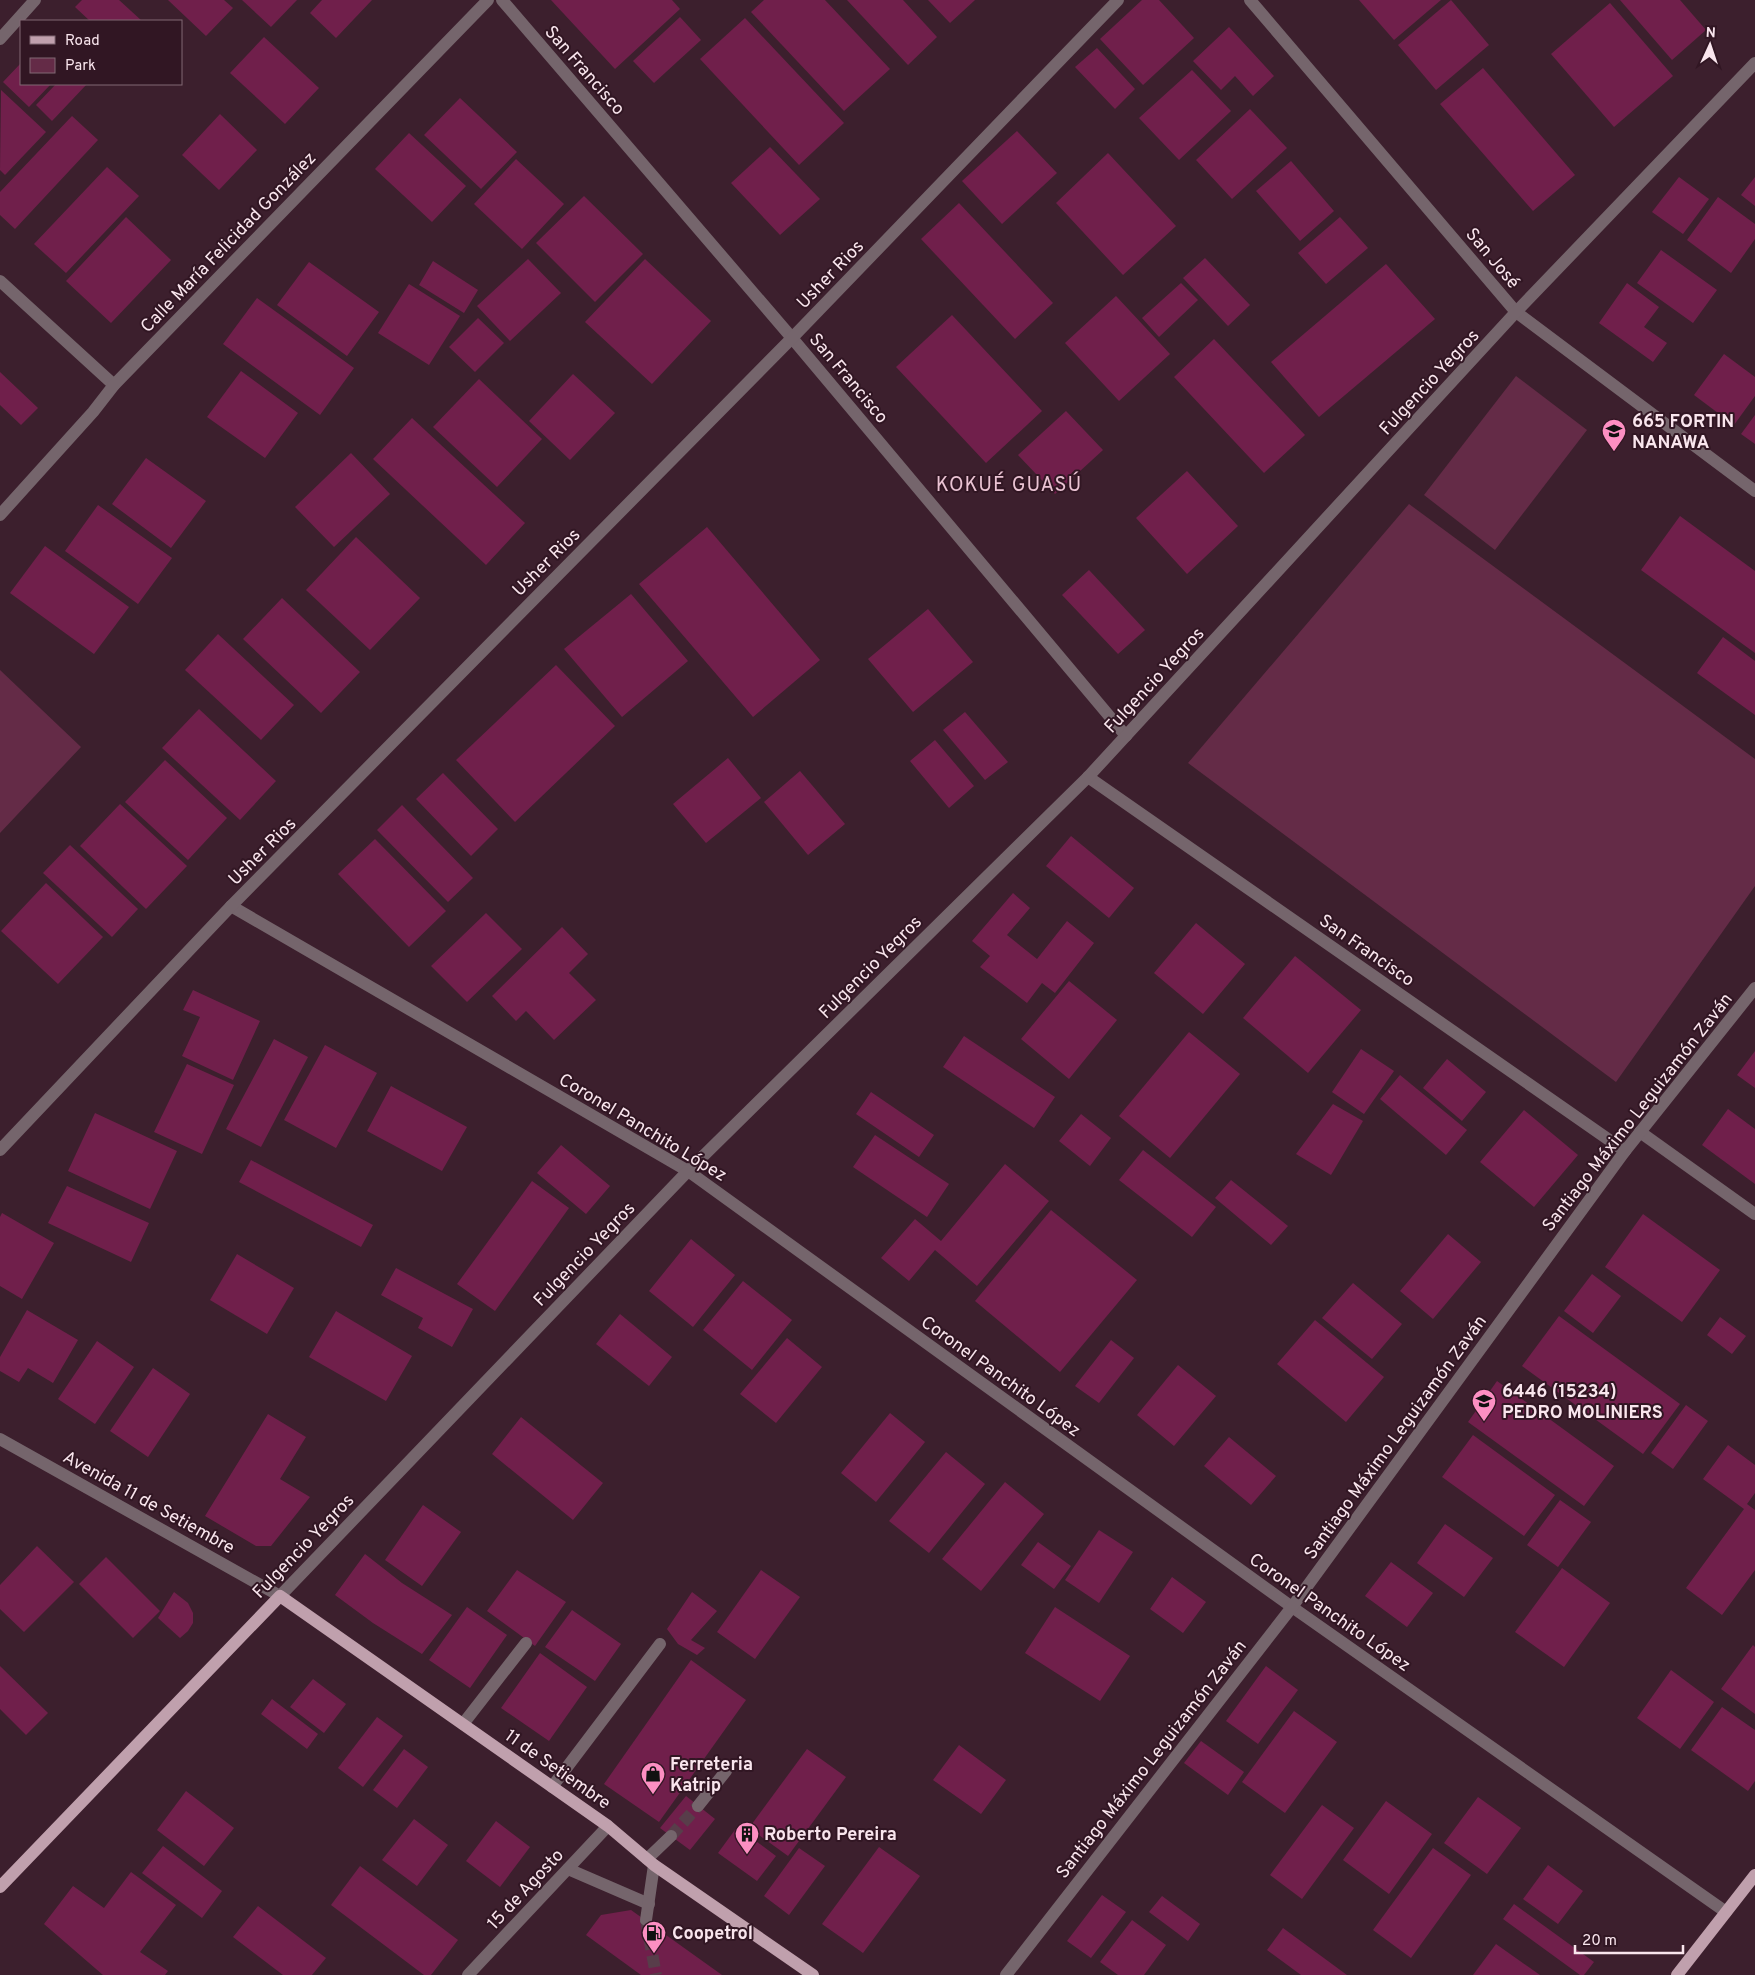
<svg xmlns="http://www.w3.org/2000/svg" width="1755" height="1975" font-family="Overpass,sans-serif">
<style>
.green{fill:#642b47}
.building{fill:#701f4b}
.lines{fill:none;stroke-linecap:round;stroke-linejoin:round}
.minor-tunnel{stroke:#583d4a;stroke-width:12;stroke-dasharray:12 6;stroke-linecap:butt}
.minor{stroke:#75656c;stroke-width:12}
.major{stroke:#c0a0ad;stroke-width:12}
.labels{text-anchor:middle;stroke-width:4;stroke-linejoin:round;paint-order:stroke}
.street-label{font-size:18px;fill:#f9e5ed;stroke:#311623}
.poi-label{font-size:18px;font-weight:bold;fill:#f9e5ed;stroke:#311623;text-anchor:start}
.quarter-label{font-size:20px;letter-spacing:1px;fill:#eac3d3;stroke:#311623}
</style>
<rect width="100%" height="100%" fill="#3c1f2d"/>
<g class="green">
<polygon points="1516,376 1587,430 1495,550 1424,495"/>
<polygon points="1409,504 1755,759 1755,886 1616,1082 1188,763"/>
<polygon points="0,670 81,747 0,833"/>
</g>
<g class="building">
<polygon points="82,0 119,0 142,21 90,21 75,7"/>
<polygon points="168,0 224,0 233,8 206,36"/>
<polygon points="242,0 297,0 271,27"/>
<polygon points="322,0 372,0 336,38 310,13"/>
<polygon points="551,0 672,0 680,9 615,69"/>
<polygon points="764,0 825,0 890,69 844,111 751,12"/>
<polygon points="847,0 903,0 937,37 908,65"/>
<polygon points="928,0 975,0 950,23"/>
<polygon points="1142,0 1159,0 1194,38 1143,85 1100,39"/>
<polygon points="1359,0 1441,0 1394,40"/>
<polygon points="1451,0 1489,45 1436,90 1398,45"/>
<polygon points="1620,0 1680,0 1706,30 1672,60"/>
<polygon points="1610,3 1673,76 1614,127 1551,54"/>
<polygon points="680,17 701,40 654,83 633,61"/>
<polygon points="745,18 844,123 799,165 700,59"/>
<polygon points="1229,27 1274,76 1253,96 1235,76 1221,90 1193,61"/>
<polygon points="264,37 319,88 285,124 230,73"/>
<polygon points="1097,48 1135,89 1115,109 1075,67"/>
<polygon points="21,63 21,84 51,84 29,107 3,82"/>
<polygon points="1483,68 1575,175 1533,211 1440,104"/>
<polygon points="1192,70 1231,111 1179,160 1139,118"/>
<polygon points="56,84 87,84 52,121 36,105"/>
<polygon points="1,90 46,132 5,175 0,170"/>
<polygon points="460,98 517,152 481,189 424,135"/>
<polygon points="1250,109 1287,148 1232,199 1196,160"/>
<polygon points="220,114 257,150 219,190 182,155"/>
<polygon points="72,116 98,140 15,229 0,215 0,192"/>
<polygon points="1017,131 1057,173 1002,224 962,181"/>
<polygon points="409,133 466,186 432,222 375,169"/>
<polygon points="770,147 820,199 780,235 731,183"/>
<polygon points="1108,153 1176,226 1123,275 1056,203"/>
<polygon points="516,159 564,204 522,249 474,204"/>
<polygon points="1291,161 1334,211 1300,241 1256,191"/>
<polygon points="107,167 139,196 66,273 34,244"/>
<polygon points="1679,177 1709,199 1683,234 1652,212"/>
<polygon points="1755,177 1755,206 1741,195"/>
<polygon points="584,196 643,254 595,302 536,243"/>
<polygon points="1718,197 1755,224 1755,239 1731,273 1687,240"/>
<polygon points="959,203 1053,303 1015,339 921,239"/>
<polygon points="126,217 171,260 111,323 66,281"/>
<polygon points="1340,217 1368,248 1326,284 1298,253"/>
<polygon points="1661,250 1717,290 1693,323 1637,283"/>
<polygon points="1205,258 1250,305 1228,326 1183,278"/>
<polygon points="528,259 561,293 510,341 477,306"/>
<polygon points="645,259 711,321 652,384 585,322"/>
<polygon points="433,261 478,290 464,313 419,285"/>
<polygon points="309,262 379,312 347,356 277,305"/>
<polygon points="1386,264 1435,319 1319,417 1271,362"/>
<polygon points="1181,283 1198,300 1159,337 1142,318"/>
<polygon points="1627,283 1659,307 1644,327 1667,343 1653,362 1599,323"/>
<polygon points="409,284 460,316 429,365 378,333"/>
<polygon points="1116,296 1170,354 1119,401 1065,343"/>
<polygon points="257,298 354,368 320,415 223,344"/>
<polygon points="952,315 1042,411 986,463 896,367"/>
<polygon points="478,318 504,343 475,372 449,347"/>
<polygon points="1214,339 1305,435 1264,473 1174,377"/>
<polygon points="1724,354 1755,377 1755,396 1734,425 1694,395"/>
<polygon points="241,371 298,413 265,458 207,417"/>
<polygon points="0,372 38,408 21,425 0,405"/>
<polygon points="573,374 615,413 570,460 529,421"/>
<polygon points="479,379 542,439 497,487 433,427"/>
<polygon points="1066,411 1103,450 1055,494 1018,455"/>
<polygon points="1755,415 1755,444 1741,434"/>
<polygon points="412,418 525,523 486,565 373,459"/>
<polygon points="351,453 390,494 334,547 295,507"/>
<polygon points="146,458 206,501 171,548 112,504"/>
<polygon points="1187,471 1238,526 1187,574 1136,518"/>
<polygon points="98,505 172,558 138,604 65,551"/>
<polygon points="1680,516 1755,571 1755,653 1641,570"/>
<polygon points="707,527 820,660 753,717 639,584"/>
<polygon points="356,537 420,598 370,650 306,590"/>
<polygon points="45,546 129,607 94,654 10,593"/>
<polygon points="1089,570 1145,630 1118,654 1062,595"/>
<polygon points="631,594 688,661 622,717 564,649"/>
<polygon points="282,598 360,672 321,713 243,639"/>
<polygon points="928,609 973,662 913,712 868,659"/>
<polygon points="218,634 294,705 261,740 185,670"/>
<polygon points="1723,637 1755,661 1755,715 1697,673"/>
<polygon points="556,665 615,726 515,822 456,760"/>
<polygon points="199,709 276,781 240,820 162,748"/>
<polygon points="965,712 1008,762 985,780 943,730"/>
<polygon points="935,740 974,786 949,808 910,761"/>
<polygon points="728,758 761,798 706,843 673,804"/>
<polygon points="165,760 227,818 188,860 125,802"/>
<polygon points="800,771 845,824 808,855 764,802"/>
<polygon points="443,773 498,829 471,856 416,799"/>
<polygon points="120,804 187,866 146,909 80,846"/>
<polygon points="402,805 473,878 448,902 377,830"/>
<polygon points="1071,836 1134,888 1109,918 1046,866"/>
<polygon points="375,839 446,911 409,947 338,874"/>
<polygon points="70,845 138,909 112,937 43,873"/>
<polygon points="46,883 103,937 58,984 1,931"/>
<polygon points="1013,893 1030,908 1007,935 1037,959 1067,921 1094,943 1055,993 1042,983 1027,1003 980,967 990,956 972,941"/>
<polygon points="486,913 522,949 467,1002 431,966"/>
<polygon points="1196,923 1245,964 1203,1014 1154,973"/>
<polygon points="562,927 588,954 569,973 596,1000 554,1040 526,1011 516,1021 492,996"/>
<polygon points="1295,956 1361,1010 1308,1073 1243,1018"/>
<polygon points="1069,981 1117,1020 1069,1079 1021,1039"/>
<polygon points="193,990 260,1021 233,1080 182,1056 200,1017 183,1010"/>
<polygon points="1189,1032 1240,1074 1170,1158 1119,1116"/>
<polygon points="964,1036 1055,1097 1034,1128 943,1067"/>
<polygon points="274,1039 308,1057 261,1147 226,1129"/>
<polygon points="325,1045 377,1073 336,1148 284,1120"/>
<polygon points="1361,1049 1394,1071 1364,1114 1332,1092"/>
<polygon points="1755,1051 1755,1088 1737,1075"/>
<polygon points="1447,1059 1486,1092 1462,1121 1423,1088"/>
<polygon points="187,1064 234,1085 202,1154 154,1132"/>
<polygon points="1400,1075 1467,1130 1446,1155 1380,1099"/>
<polygon points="391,1086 467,1127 442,1171 367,1131"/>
<polygon points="871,1092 934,1135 919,1157 856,1114"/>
<polygon points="1333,1104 1363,1121 1331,1175 1296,1154"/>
<polygon points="1728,1109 1755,1129 1755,1184 1702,1145"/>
<polygon points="1524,1110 1578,1155 1534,1207 1480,1162"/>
<polygon points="95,1113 177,1151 150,1209 68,1171"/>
<polygon points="1081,1114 1111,1138 1090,1166 1059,1141"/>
<polygon points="875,1135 949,1184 927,1217 853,1167"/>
<polygon points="561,1145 610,1186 586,1214 537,1173"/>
<polygon points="1143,1150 1216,1207 1192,1237 1119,1180"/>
<polygon points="251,1160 373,1225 361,1247 239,1182"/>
<polygon points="1005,1164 1049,1201 977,1286 935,1250 909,1281 881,1258 915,1219 941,1241"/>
<polygon points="1231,1180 1288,1226 1271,1245 1215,1198"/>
<polygon points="532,1181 569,1208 495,1311 457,1284"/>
<polygon points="67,1186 149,1223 131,1262 48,1223"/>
<polygon points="1051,1210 1137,1280 1060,1372 975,1301"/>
<polygon points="2,1213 54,1243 22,1299 0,1286 0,1217"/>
<polygon points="1643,1214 1720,1270 1682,1322 1605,1267"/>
<polygon points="1448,1234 1481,1262 1433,1319 1400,1291"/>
<polygon points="691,1239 735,1275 693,1327 649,1291"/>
<polygon points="237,1254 294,1288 267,1334 210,1300"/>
<polygon points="396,1268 473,1309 452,1347 418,1328 423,1318 381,1295"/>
<polygon points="1592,1274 1621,1296 1593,1333 1564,1311"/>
<polygon points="743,1281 792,1320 752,1370 703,1330"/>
<polygon points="1353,1283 1402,1324 1372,1359 1322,1318"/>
<polygon points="27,1310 78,1340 53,1383 28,1368 19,1382 0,1371 0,1357"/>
<polygon points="336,1311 412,1356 386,1401 309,1357"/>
<polygon points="620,1314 672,1357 649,1386 596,1344"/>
<polygon points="1559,1316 1680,1404 1643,1454 1522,1366"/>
<polygon points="1720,1317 1746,1336 1732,1354 1707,1335"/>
<polygon points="1315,1320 1384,1377 1346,1422 1277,1364"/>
<polygon points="787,1338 822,1367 776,1423 740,1394"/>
<polygon points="1111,1340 1134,1358 1099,1403 1075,1386"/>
<polygon points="97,1341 134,1367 95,1424 58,1399"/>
<polygon points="1178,1365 1216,1396 1174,1446 1137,1415"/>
<polygon points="153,1368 190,1394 148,1457 110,1431"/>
<polygon points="1497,1381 1614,1466 1584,1506 1468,1422"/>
<polygon points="1686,1405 1708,1421 1673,1469 1651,1453"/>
<polygon points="890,1413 925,1442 876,1502 841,1473"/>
<polygon points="268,1414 306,1437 280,1479 310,1497 271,1546 256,1546 205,1516"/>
<polygon points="521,1417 603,1483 573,1520 492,1454"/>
<polygon points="1473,1435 1555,1495 1524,1536 1442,1477"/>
<polygon points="1229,1437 1276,1476 1251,1505 1204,1466"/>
<polygon points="1728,1445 1755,1465 1755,1493 1747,1504 1755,1510 1755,1570 1722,1615 1686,1588 1744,1509 1703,1479"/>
<polygon points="946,1452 985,1484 929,1553 889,1521"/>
<polygon points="1005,1482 1044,1514 981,1591 942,1559"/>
<polygon points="1560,1500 1591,1522 1558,1567 1527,1545"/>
<polygon points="423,1505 461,1532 422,1586 385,1560"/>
<polygon points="1445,1524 1493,1558 1464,1597 1417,1563"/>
<polygon points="1099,1530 1133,1552 1099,1603 1065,1580"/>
<polygon points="1038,1542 1071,1566 1054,1589 1021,1565"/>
<polygon points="37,1546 74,1582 24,1632 0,1609 0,1585"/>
<polygon points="365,1554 402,1583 452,1615 422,1654 373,1623 335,1595"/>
<polygon points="106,1557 160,1611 133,1638 79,1584"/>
<polygon points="1391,1562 1433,1593 1407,1627 1365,1596"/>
<polygon points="1562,1568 1610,1603 1564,1667 1515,1632"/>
<polygon points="517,1570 566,1602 535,1646 487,1611"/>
<polygon points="761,1570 800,1597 755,1659 717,1632"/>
<polygon points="1172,1577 1206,1602 1183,1633 1150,1609"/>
<polygon points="174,1592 188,1603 193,1613 193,1623 188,1631 180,1638 158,1618"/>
<polygon points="692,1592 717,1611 691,1640 705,1648 697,1655 678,1644 667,1629"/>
<polygon points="467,1607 507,1635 470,1688 429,1660"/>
<polygon points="1055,1607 1130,1656 1100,1701 1025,1653"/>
<polygon points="572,1610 621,1644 595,1681 545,1647"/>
<polygon points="1753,1645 1755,1647 1755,1714 1721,1689"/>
<polygon points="540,1653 587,1687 549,1741 501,1708"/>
<polygon points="691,1660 746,1700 659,1822 604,1784"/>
<polygon points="0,1666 48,1713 26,1735 0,1709"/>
<polygon points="1266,1666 1298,1690 1258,1744 1226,1721"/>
<polygon points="1671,1670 1714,1702 1680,1749 1637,1718"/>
<polygon points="313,1679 346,1704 324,1733 290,1707"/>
<polygon points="272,1699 318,1734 307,1749 261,1714"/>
<polygon points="1722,1707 1755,1730 1755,1781 1748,1791 1691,1750"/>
<polygon points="1294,1711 1337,1742 1285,1813 1242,1782"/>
<polygon points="377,1717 403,1736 363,1787 338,1768"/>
<polygon points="1201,1741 1244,1772 1228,1795 1184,1763"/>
<polygon points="959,1745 1006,1780 981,1814 933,1780"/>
<polygon points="404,1749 428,1767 397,1808 373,1790"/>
<polygon points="807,1749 846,1777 788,1856 749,1828"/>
<polygon points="186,1791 234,1828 204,1866 157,1830"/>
<polygon points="686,1796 715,1819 690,1850 660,1828"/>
<polygon points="1478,1797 1521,1828 1487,1874 1444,1843"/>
<polygon points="1386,1801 1432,1834 1389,1894 1343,1860"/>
<polygon points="1322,1805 1354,1828 1302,1899 1270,1875"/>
<polygon points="414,1819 448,1845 417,1886 382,1860"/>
<polygon points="496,1821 530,1847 500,1887 466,1861"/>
<polygon points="737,1827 776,1856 757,1881 718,1853"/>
<polygon points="163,1846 222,1891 202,1918 142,1873"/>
<polygon points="879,1847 920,1876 863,1953 822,1924"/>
<polygon points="799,1848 825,1866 789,1915 764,1896"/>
<polygon points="1433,1848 1471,1875 1411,1958 1373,1930"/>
<polygon points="1548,1865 1583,1891 1558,1924 1523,1899"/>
<polygon points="360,1866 458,1940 431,1975 424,1975 331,1905"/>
<polygon points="131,1872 176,1905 140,1952 168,1971 165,1975 103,1975 44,1924 73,1886 104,1908"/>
<polygon points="1102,1895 1126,1912 1091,1958 1067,1941"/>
<polygon points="1162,1896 1200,1924 1188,1941 1149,1912"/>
<polygon points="1514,1904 1594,1962 1584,1975 1580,1975 1503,1919"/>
<polygon points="258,1906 326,1958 312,1975 283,1975 233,1937"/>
<polygon points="631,1910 722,1975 641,1975 586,1935 601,1915"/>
<polygon points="1132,1920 1166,1945 1144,1975 1118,1975 1100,1962"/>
<polygon points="1283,1928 1347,1975 1301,1975 1267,1950"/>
<polygon points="1496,1944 1540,1975 1473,1975"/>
</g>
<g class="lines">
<g class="minor-tunnel">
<polyline points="671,1836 698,1806"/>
<polyline points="646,1920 656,1975"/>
</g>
<g class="minor">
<polyline points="502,0 792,338 1126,736"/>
<polyline points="1250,0 1516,312 1755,491"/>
<polyline points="0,39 35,0"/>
<polyline points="0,281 114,385"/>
<polyline points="0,515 93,412 114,385 488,0"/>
<polyline points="1088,777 1625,1151"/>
<polyline points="231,906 688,1171 1292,1607 1726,1912"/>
<polyline points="1640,1132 1755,1214"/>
<polyline points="0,1150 231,906 792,338 1118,0"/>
<polyline points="0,1439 280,1596 688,1171 1088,777 1516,312 1755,63"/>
<polyline points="463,1724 526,1643"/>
<polyline points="552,1787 660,1644"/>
<polyline points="698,1806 726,1771"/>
<polyline points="647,1859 671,1836"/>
<polyline points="568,1869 649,1904"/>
<polyline points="646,1920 654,1865"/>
<polyline points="468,1975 608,1826"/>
<polyline points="1006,1975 1292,1607 1625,1151 1755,988"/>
</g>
<g class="major">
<polyline points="0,1887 280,1596 608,1826 654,1865 813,1975"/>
<polyline points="1677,1975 1755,1875"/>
</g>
</g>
<defs>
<symbol id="school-pin" viewBox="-11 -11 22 30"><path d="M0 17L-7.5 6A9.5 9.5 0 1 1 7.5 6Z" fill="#fc8fc2" stroke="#311623"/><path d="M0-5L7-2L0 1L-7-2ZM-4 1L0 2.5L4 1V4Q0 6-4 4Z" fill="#111"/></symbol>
<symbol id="shop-pin" viewBox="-11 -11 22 30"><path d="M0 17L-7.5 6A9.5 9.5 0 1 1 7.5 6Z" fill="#fc8fc2" stroke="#311623"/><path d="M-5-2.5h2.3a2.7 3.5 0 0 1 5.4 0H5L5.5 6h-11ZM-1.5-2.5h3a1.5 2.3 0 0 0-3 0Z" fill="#111"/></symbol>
<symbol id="building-pin" viewBox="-11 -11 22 30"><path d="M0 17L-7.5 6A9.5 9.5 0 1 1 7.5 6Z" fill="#fc8fc2" stroke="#311623"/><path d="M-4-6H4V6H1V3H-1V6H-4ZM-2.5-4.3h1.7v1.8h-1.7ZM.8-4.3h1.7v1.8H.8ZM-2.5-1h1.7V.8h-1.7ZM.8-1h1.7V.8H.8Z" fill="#111"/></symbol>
<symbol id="fuel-pin" viewBox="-11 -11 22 30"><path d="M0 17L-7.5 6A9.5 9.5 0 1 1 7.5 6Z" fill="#fc8fc2" stroke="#311623"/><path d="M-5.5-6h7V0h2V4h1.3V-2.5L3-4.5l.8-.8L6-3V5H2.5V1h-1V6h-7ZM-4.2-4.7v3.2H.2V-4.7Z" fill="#111"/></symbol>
</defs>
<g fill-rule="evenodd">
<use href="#school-pin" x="1600" y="417" width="28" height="38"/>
<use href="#school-pin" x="1470" y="1387" width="28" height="38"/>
<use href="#shop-pin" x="639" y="1760" width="28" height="38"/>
<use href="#building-pin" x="733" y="1820" width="28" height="38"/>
<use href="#fuel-pin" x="640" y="1919" width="28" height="38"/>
</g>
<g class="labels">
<g class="street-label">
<text transform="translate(585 70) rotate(49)" y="6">San Francisco</text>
<text transform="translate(228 242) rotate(-46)" y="6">Calle María Felicidad González</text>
<text transform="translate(1493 258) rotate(50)" y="6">San José</text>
<text transform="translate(830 274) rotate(-46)" y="6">Usher Rios</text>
<text transform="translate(849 378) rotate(50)" y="6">San Francisco</text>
<text transform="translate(1429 382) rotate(-47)" y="6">Fulgencio Yegros</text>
<text transform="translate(546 562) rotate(-45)" y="6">Usher Rios</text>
<text transform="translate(1154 680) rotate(-47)" y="6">Fulgencio Yegros</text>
<text transform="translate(262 851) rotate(-45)" y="6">Usher Rios</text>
<text transform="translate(1367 950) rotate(35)" y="6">San Francisco</text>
<text transform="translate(870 967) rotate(-45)" y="6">Fulgencio Yegros</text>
<text transform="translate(1637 1112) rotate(-52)" y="6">Santiago Máximo Leguizamón Zaván</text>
<text transform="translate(643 1127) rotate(31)" y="6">Coronel Panchito López</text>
<text transform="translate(584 1254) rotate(-46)" y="6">Fulgencio Yegros</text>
<text transform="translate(1001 1376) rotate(36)" y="6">Coronel Panchito López</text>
<text transform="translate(1395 1437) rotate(-54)" y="6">Santiago Máximo Leguizamón Zaván</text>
<text transform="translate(149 1502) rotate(29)" y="6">Avenida 11 de Setiembre</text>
<text transform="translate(303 1546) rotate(-46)" y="6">Fulgencio Yegros</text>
<text transform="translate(1330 1612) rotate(35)" y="6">Coronel Panchito López</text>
<text transform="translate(1151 1759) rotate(-52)" y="6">Santiago Máximo Leguizamón Zaván</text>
<text transform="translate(558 1769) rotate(35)" y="6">11 de Setiembre</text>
<text transform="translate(525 1889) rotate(-47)" y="6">15 de Agosto</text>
</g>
<g class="poi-label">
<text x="1632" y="427">665 FORTIN<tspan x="1632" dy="21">NANAWA</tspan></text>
<text x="1502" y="1397">6446 (15234)<tspan x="1502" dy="21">PEDRO MOLINIERS</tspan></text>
<text x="670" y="1770">Ferreteria<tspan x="670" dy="21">Katrip</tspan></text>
<text x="764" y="1840">Roberto Pereira</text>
<text x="672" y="1939">Coopetrol</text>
</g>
<g class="quarter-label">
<text x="1009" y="491">KOKUÉ GUASÚ</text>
</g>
</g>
<rect x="20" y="20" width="162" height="65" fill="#311623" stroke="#816974"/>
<rect x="30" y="36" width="25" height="8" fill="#c0a0ad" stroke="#816974"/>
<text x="65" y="45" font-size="15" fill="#f9e5ed">Road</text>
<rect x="30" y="58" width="25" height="15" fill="#642b47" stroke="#816974"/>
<text x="65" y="70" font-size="15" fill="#f9e5ed">Park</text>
<g transform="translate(1710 45) rotate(3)" stroke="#311623" stroke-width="4" paint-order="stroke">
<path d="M0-4L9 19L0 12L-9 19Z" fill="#f9e5ed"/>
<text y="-8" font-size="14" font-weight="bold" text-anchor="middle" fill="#f9e5ed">N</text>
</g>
<path d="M1575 1945v8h108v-8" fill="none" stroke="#f9e5ed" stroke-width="2.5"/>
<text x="1582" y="1945" font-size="15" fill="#f9e5ed" stroke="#311623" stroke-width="4" paint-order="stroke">20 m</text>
</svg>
